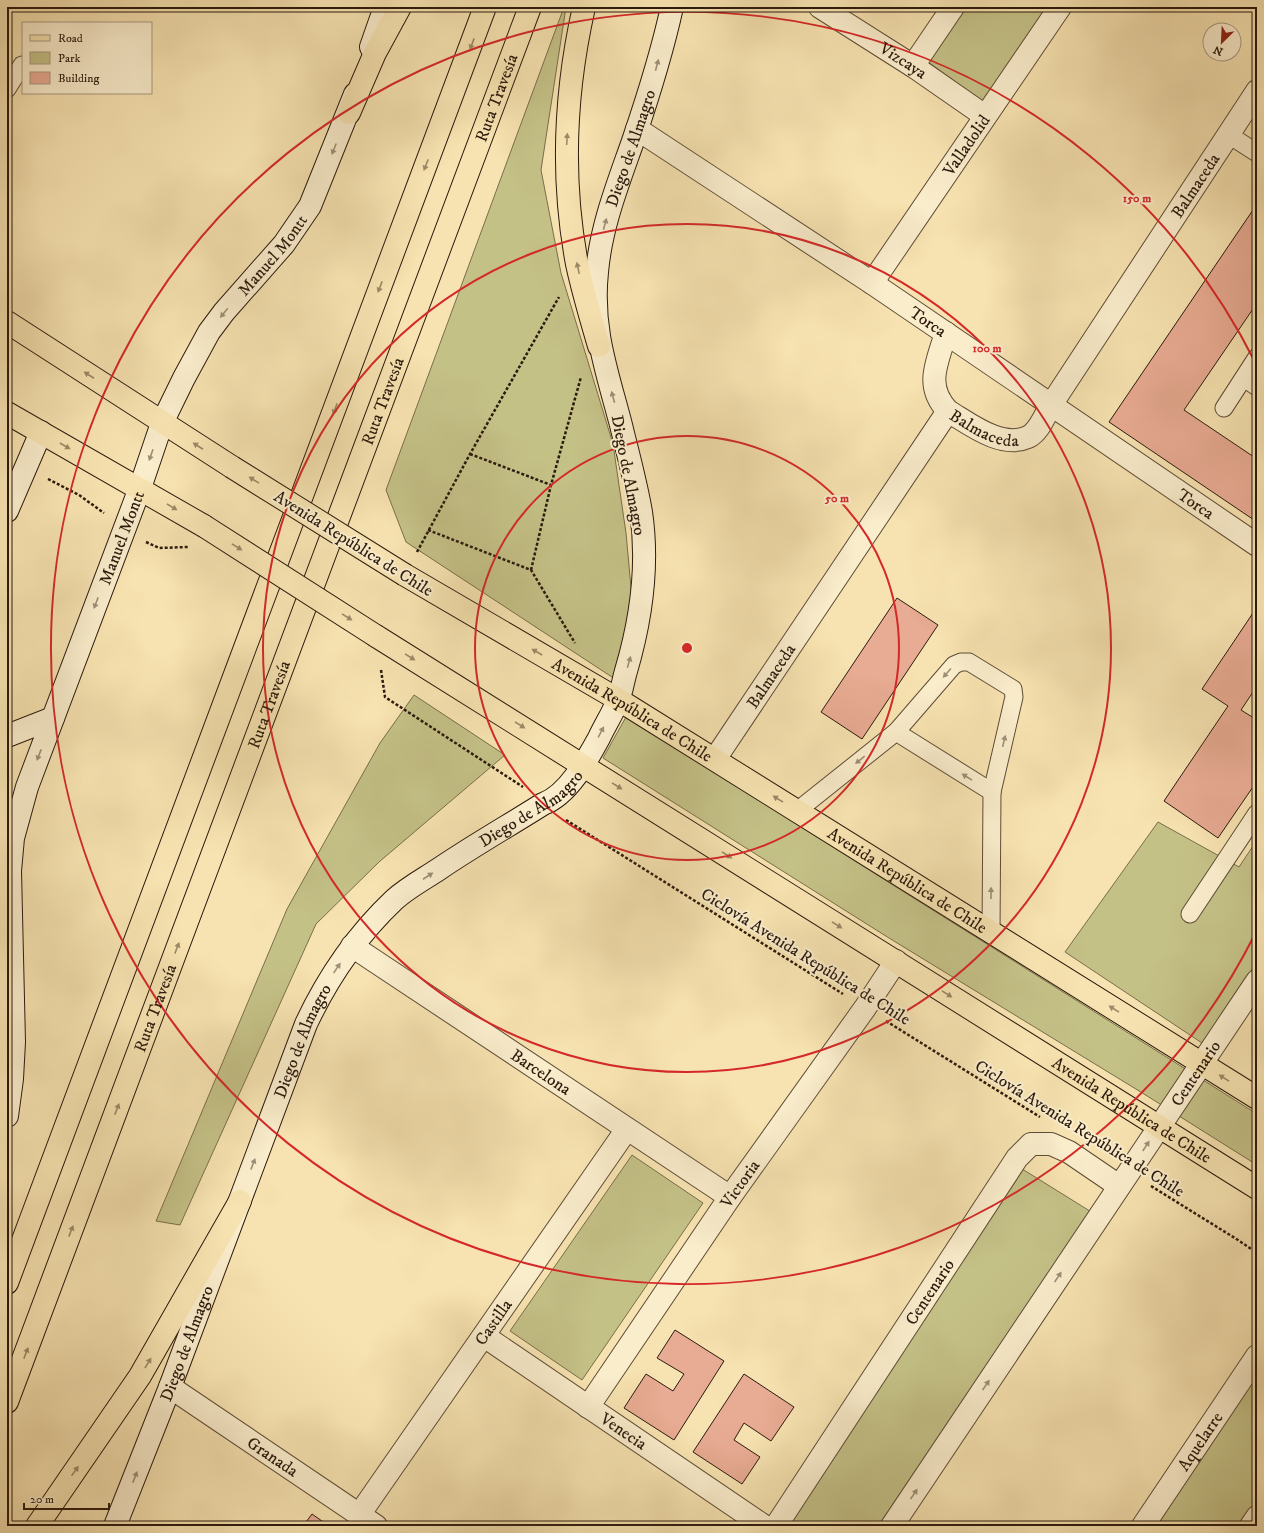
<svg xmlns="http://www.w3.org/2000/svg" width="1264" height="1533" font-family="'IM FELL DW Pica',serif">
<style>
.green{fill:#c4c187;stroke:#786e4a}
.building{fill:#e8ab93;stroke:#2b1a0d}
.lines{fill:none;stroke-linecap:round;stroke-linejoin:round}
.service-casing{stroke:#5e4c36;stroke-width:19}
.minor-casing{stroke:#5e4c36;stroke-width:24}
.secondary-casing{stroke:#2b1a0d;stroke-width:24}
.primary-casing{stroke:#2b1a0d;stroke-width:24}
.trunk-casing{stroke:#2b1a0d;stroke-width:24}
.path{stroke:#2b1a0d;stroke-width:2.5;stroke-dasharray:3 2;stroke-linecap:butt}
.service{stroke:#faedcc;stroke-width:17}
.minor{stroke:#faedcc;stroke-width:22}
.secondary{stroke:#faedcc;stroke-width:22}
.primary{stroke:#f7e3b1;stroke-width:22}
.trunk{stroke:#f7e3b1;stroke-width:22}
.primary-bridge-casing{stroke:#2b1a0d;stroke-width:24;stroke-linecap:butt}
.primary-bridge{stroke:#f7e3b1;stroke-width:22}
.oneway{fill:#9b8967}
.oneway2{fill:#9d8e76}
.ring{fill:none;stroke:#d62828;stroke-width:2}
.labels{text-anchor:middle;stroke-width:4;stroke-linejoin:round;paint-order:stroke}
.street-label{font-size:17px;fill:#2b1a0d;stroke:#faedcc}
.centre{fill:#d62828;stroke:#faedcc;stroke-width:2}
.ring-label{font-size:12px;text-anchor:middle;font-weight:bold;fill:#d62828;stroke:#faedcc;stroke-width:4;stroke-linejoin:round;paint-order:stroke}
</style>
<rect width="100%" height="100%" fill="#f7e3b1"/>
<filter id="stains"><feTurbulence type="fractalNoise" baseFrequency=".005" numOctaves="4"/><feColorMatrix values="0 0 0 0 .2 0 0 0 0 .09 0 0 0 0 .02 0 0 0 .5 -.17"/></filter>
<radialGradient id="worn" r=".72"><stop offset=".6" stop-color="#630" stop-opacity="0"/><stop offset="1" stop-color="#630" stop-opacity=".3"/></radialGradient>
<g class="green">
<polygon points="564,7 566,7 541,170 561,273 613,444 626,533 634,620 615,679 406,542 386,490"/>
<polygon points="963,7 1055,7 986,104 927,61"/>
<polygon points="414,695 505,755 379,862 316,924 180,1225 156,1221 287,909 380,743"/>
<polygon points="626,717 1257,1114 1257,1165 1144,1094 889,938 603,758"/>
<polygon points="1158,822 1239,867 1257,840 1257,962 1202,1043 1065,952"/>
<polygon points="632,1155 703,1203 582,1380 510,1331"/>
<polygon points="1019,1167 1093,1213 884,1526 784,1526"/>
<polygon points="1257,1366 1257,1503 1242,1526 1151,1526"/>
</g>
<g class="building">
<polygon points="1257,204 1257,303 1184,410 1257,459 1257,522 1109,422"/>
<polygon points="897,598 938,625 862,739 821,712"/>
<polygon points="1257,607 1257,686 1241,710 1257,720 1257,781 1218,838 1164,801 1228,706 1202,689"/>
<polygon points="675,1330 724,1361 674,1440 624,1408 646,1374 673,1391 684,1374 657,1358"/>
<polygon points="744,1374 794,1407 771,1441 744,1423 734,1440 760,1457 742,1484 693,1452"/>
<polygon points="312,1514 329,1526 303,1526"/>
</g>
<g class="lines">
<defs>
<g id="service">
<polyline points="7,89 22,65"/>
<polyline points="1229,135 1257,153"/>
<polyline points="1244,378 1257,387"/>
<polyline points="1224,408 1257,357"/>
<polyline points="896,732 954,665 961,662 969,662 1013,689 1014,697 992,792"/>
<polyline points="797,811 896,732 992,792 991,932"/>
<polyline points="1190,914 1257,813"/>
</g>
<g id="minor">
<path id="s1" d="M820,7L913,66L985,116"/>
<polyline points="913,66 953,7"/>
<path id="s2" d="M637,129L872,283L1257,545"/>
<path id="s3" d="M872,283L1060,7"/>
<path d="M946,333C937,363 924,386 948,411"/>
<path id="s4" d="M715,759L948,411C970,424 1001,449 1028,437C1039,432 1045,415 1051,405L1257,91"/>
<path id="s5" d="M352,946L730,1197"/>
<path id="s6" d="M484,1336L764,1526"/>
<path id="s7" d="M170,1387L376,1526"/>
<path id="s8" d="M588,1407L730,1197L865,1008L896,961"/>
<path id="s9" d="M359,1515L627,1129"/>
<path id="s10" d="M776,1526L1017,1158L1031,1144H1051L1069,1152L1119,1186"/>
<path id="s11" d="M892,1526L1257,981"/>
<path id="s12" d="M1143,1526L1257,1356"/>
<polyline points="1251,1526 1257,1517"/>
</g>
<g id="secondary">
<polyline points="371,47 385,7"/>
<polyline points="7,511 41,432"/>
<polyline points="7,736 53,718"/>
<path id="s13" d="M7,1116L12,1079L14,1042L10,871L13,838L27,787L140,488L162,423L184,378L209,332L224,312L284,244L310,206L355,94"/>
<path id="s14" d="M115,1526L170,1387L306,1024C328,977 356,936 394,900C407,888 424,879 439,869C473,846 508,826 543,804C568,795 587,760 599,738C605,725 613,713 618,700C622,691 623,681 626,671C641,620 649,566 641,512C636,483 628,454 621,425C607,371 591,329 597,272C601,226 618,184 633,141C648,97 662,53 672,7"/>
</g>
<g id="primary">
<polyline points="7,322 232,467"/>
<polyline points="7,413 204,526"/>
<path id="s15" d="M405,575L619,700L1257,1098"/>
<path id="s16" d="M376,636L1257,1188"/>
</g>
<g id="trunk">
<path d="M584,7C565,91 561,179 577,264C583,292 591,319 599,346"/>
<polyline points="349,113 375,53 400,7"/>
<polyline points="7,1283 485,7"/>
<path id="s17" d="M7,1402L530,7"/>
<polyline points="37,1526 140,1376 240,1201"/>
</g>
</defs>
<use href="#service" class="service-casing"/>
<use href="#minor" class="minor-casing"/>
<use href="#secondary" class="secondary-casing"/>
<use href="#primary" class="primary-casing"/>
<use href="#trunk" class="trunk-casing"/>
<g class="path">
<polyline points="470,454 551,485"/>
<polyline points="48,479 79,495 104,513"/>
<polyline points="428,530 531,570 575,643"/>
<polyline points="146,542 159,548 188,547"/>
<polyline points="417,552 470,454 559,297"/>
<polyline points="531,570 551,485 581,377"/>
<polyline points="381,670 385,697 523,787"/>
<polyline points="566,820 843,994"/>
<polyline points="886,1021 1040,1117"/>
<polyline points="1151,1186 1238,1240 1257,1253"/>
</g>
<use href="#service" class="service"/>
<use href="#minor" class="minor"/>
<use href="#secondary" class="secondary"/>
<use href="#primary" class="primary"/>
<use href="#trunk" class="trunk"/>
<defs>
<g id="primary-bridge">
<polyline points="232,467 405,575"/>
<polyline points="204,526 376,636"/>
</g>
</defs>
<use href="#primary-bridge" class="primary-bridge-casing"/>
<use href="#primary-bridge" class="primary-bridge"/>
</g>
<defs><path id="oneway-solid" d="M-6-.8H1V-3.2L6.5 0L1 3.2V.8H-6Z"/></defs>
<g class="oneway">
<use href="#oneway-solid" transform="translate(472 44) rotate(111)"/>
<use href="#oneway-solid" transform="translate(567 139) rotate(-87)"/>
<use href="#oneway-solid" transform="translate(426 165) rotate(111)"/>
<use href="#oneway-solid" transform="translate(578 268) rotate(-102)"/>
<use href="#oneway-solid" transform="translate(380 287) rotate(111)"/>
<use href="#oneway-solid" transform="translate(89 375) rotate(-147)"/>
<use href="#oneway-solid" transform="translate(335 409) rotate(111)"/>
<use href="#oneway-solid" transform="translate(65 446) rotate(30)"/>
<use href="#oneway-solid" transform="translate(198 446) rotate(-147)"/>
<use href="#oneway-solid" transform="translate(254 480) rotate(-148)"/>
<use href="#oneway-solid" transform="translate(172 507) rotate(31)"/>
<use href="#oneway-solid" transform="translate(237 547) rotate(32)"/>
<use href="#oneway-solid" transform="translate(347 617) rotate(32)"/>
<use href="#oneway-solid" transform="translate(537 652) rotate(-150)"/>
<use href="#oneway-solid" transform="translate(410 657) rotate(32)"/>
<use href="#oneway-solid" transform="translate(520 725) rotate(32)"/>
<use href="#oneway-solid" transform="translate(617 786) rotate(32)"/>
<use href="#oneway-solid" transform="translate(778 799) rotate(-148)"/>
<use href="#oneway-solid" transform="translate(727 855) rotate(32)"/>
<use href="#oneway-solid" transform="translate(837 925) rotate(32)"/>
<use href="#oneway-solid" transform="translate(177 948) rotate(-69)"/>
<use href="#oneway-solid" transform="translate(947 994) rotate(32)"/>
<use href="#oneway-solid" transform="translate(1114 1009) rotate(-148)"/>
<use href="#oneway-solid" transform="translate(1224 1078) rotate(-148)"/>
<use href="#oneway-solid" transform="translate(117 1109) rotate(-69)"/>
<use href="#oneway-solid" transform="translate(71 1231) rotate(-69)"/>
<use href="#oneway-solid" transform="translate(26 1353) rotate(-69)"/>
<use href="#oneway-solid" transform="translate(148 1363) rotate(-59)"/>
<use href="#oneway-solid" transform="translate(75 1471) rotate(-55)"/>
</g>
<g class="oneway2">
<use href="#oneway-solid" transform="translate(657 65) rotate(-75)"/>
<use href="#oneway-solid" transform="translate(334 149) rotate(112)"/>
<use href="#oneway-solid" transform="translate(605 224) rotate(-75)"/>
<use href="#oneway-solid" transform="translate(224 313) rotate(129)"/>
<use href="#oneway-solid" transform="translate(613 397) rotate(-105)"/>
<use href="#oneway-solid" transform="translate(151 455) rotate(109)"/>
<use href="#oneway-solid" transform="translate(96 603) rotate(111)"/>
<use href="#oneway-solid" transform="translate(629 662) rotate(-74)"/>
<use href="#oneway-solid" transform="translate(947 673) rotate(131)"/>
<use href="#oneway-solid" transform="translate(601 732) rotate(-62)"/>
<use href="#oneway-solid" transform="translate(1004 741) rotate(-77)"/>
<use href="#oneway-solid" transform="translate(39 755) rotate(111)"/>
<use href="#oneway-solid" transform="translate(860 760) rotate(141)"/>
<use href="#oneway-solid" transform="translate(967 777) rotate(-148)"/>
<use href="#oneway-solid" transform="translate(428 876) rotate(-33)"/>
<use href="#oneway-solid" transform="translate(991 893) rotate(-90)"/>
<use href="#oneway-solid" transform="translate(337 968) rotate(-56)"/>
<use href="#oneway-solid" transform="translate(1146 1146) rotate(-57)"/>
<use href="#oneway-solid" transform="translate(253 1164) rotate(-69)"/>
<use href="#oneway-solid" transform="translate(1058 1277) rotate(-56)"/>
<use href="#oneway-solid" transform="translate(986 1385) rotate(-56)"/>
<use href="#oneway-solid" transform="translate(135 1477) rotate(-69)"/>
<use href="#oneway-solid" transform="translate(914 1494) rotate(-56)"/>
</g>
<g class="ring">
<circle cx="687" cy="648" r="212"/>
<circle cx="687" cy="648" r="424"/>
<path d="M1256 932A636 636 0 1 1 1256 364"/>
</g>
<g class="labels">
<g class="street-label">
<text dy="6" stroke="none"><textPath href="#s1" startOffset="99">Vizcaya</textPath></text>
<text dy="6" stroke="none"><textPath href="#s17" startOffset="1393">Ruta Travesía</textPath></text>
<text dy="6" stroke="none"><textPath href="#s3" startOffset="167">Valladolid</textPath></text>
<text dy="6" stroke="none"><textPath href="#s14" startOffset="1563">Diego de Almagro</textPath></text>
<text dy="6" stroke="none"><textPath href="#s4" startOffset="809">Balmaceda</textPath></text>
<text dy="6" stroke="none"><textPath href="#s13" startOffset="922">Manuel Montt</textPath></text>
<text dy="6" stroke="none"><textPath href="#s2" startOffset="349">Torca</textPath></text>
<text dy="6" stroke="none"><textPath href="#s17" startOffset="1069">Ruta Travesía</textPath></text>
<text dy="6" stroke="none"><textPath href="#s4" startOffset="460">Balmaceda</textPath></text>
<text transform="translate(629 475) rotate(79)" y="6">Diego de Almagro</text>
<text dy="6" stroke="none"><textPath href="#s2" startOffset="673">Torca</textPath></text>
<text dy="6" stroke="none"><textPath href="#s13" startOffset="598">Manuel Montt</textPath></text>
<text transform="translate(354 543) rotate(32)" y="6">Avenida República de Chile</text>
<text dy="6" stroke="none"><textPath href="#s4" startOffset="100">Balmaceda</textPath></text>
<text dy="6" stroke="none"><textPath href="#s17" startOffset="745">Ruta Travesía</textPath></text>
<text dy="6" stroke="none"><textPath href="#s15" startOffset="264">Avenida República de Chile</textPath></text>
<text dy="6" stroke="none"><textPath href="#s14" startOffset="855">Diego de Almagro</textPath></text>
<text dy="6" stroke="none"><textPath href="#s15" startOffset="588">Avenida República de Chile</textPath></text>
<text transform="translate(806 956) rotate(32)" y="6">Ciclovía Avenida República de Chile</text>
<text dy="6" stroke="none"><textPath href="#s17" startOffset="421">Ruta Travesía</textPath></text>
<text dy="6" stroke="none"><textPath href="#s14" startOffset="520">Diego de Almagro</textPath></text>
<text dy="6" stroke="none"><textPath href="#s5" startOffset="227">Barcelona</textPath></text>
<text dy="6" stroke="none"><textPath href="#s11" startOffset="545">Centenario</textPath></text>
<text dy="6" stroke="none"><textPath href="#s16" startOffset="892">Avenida República de Chile</textPath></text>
<text transform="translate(1080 1128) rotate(32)" y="6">Ciclovía Avenida República de Chile</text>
<text dy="6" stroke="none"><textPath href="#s8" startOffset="270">Victoria</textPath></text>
<text dy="6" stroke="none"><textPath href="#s10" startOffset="280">Centenario</textPath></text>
<text dy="6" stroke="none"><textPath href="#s9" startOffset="235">Castilla</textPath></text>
<text dy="6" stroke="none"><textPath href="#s14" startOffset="196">Diego de Almagro</textPath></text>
<text dy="6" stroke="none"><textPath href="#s6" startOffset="169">Venecia</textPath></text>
<text dy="6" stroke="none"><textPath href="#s12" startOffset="102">Aquelarre</textPath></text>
<text dy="6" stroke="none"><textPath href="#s7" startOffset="124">Granada</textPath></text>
</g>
</g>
<circle cx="687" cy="648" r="6" class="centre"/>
<g class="ring-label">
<text x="1137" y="202">150 m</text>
<text x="987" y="352">100 m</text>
<text x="837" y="502">50 m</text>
</g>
<rect width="1264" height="1533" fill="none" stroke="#f7e3b1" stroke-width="24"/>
<rect x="8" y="8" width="1248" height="1517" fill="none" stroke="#2b1a0d" stroke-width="2"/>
<rect x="12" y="12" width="1240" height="1509" fill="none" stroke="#2b1a0d"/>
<rect x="22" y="22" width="130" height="72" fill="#faedcc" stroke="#a79980"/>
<rect x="30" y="35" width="20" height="6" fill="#f7e3b1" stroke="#a79980"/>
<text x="58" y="42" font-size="12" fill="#2b1a0d">Road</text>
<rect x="30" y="52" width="20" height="12" fill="#c4c187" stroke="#a79980"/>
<text x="58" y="62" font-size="12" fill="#2b1a0d">Park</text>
<rect x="30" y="72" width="20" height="12" fill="#e8ab93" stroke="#a79980"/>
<text x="58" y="82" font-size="12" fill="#2b1a0d">Building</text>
<g transform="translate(1222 42) rotate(204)"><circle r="19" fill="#faedcc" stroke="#a79980"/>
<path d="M0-3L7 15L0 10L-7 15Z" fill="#8f2418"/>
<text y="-6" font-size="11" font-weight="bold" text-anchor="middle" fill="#2b1a0d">N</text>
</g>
<path d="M24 1503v6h85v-6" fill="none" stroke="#2b1a0d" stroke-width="2"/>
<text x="30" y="1503" font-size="12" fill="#2b1a0d" stroke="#faedcc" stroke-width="3" paint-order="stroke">20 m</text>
<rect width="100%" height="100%" filter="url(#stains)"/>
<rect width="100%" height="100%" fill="url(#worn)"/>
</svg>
